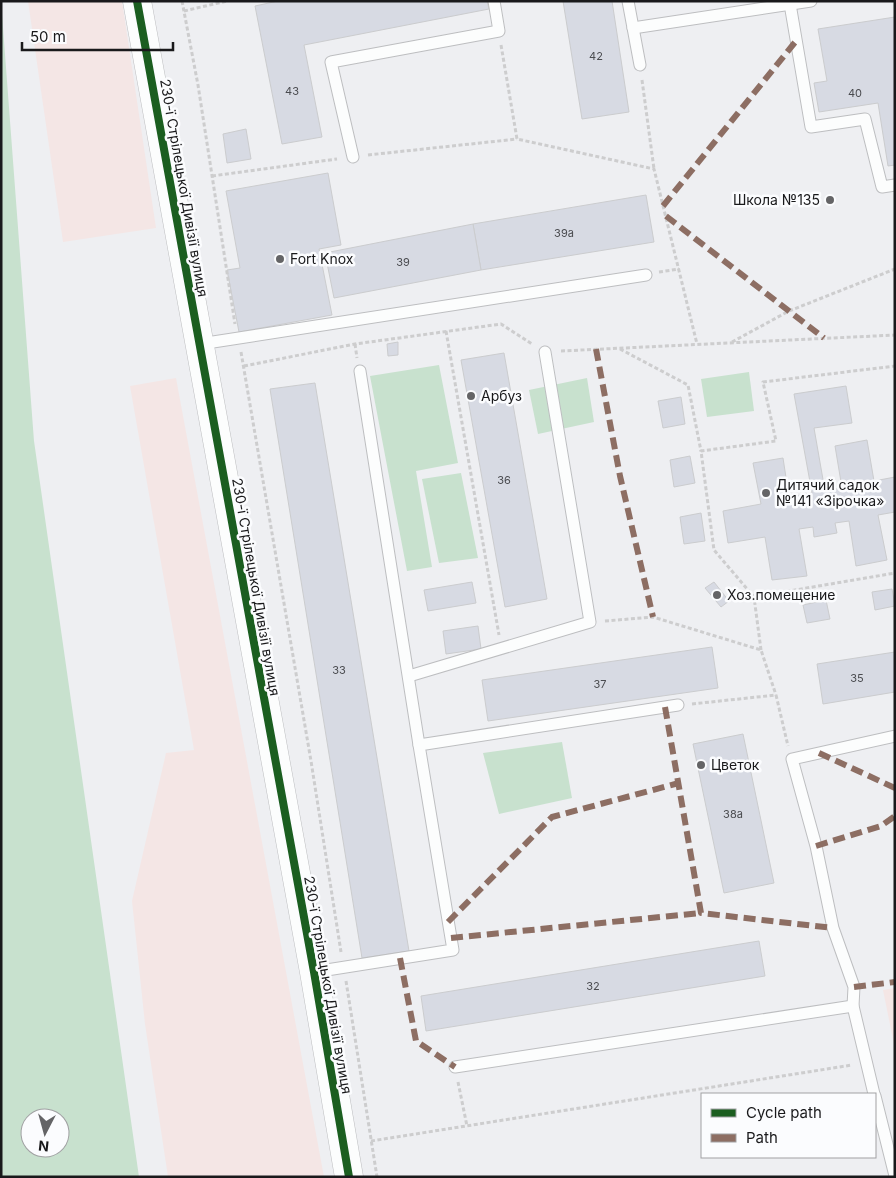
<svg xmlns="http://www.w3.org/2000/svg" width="896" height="1178" font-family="Inter,sans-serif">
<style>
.industrial{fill:#f4e6e5}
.green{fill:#c8e1ce;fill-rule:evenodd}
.building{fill:#d7dae3;stroke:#cbccce}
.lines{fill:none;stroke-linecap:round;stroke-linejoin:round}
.lane-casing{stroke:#bdbec0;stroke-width:13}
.secondary-casing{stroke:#bdbec0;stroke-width:29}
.path{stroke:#cdcdce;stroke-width:3;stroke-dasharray:4 2.5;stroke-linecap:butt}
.lane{stroke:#fcfdfd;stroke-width:11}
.secondary{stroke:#fcfdfd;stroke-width:28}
.quiet{stroke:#8d6e63;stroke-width:6;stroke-dasharray:12 6;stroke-linecap:butt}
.cycleway-casing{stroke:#fbfcfe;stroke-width:11}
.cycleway{stroke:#1b5e20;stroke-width:8}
.poi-dot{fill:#646466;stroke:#fbfcfe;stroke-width:2}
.labels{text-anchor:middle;stroke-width:5;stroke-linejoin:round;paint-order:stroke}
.number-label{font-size:11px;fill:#4a4b4f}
.street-label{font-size:14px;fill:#19191b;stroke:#fbfcfe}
.poi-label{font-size:14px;fill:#19191b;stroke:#fbfcfe;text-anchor:start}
</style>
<rect width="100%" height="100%" fill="#eeeff2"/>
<g class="industrial">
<polygon points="28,1 122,1 156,228 63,242"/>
<polygon points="176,378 324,1177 168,1177 145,1024 132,901 166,753 194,750 130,386"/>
<polygon points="895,988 895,1049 883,990"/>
</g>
<g class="green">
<path d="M1,1L34,441L139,1177H1ZM30,1118H60V1148H30Z"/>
<polygon points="439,365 458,463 416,471 432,567 407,571 370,376"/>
<polygon points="749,372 754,411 707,417 701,379"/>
<polygon points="587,378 594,422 538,434 529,390"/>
<polygon points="461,473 478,558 439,563 422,479"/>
<polygon points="562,742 572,798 499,814 483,753"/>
</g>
<g class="building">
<polygon points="278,1 487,1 489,9 304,45 322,137 282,144 255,6"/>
<polygon points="563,1 612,1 629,112 582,119"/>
<polygon points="895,17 895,165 888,166 878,103 819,112 814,83 827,81 818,29"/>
<polygon points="246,129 251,159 227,163 223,134"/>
<polygon points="328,173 341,245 319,249 332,315 239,332 227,270 240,268 226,191"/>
<polygon points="646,195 654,242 481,270 473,224"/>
<polygon points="473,224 481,270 334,298 325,253"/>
<polygon points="398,342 398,355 388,356 387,344"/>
<polygon points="504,353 547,599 505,607 461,360"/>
<polygon points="315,383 409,951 362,958 270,389"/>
<polygon points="846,386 852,423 814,428 825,491 842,488 835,446 867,440 874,481 895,477 895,512 878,515 887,560 856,566 849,521 835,523 837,533 814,537 813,527 799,529 807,576 772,580 765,537 728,543 723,511 761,504 753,463 783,458 789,497 812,493 794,394"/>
<polygon points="681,397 685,424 663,428 658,401"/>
<polygon points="690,456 695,483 674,487 670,460"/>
<polygon points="701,513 705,541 684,544 680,517"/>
<polygon points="472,582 476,603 428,611 424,590"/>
<polygon points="714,582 729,601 721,607 705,588"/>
<polygon points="892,589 895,606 875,610 872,592"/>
<polygon points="826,600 830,619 807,623 803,605"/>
<polygon points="478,626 481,649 446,654 443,631"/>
<polygon points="712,647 718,688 488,721 482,680"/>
<polygon points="895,652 895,692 823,704 817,664"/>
<polygon points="743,734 774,883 724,893 693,744"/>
<polygon points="759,941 765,976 426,1031 421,996"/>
</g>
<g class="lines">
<defs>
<g id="lane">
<polyline points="628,1 640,65"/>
<polyline points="790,4 811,127 865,119 882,187 895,185"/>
<polyline points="633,28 811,1"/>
<polyline points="353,157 331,62 499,31 494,1"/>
<polyline points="200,344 646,275"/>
<polyline points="360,371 419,745"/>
<polyline points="409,676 590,622 545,352"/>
<polyline points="314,972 453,950 419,745 678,705"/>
<polyline points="455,1067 853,1006"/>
<polyline points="874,1094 853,1006 854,987 833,928 816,846 792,759 895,736"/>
<polyline points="875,1096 895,1176"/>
</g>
<polyline id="secondary" points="137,1 314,972 349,1177"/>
</defs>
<use href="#lane" class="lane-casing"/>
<use href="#secondary" class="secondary-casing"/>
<g class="path">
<polyline points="182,1 198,85 235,324"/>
<polyline points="184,11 227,1"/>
<polyline points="501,45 517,139 654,169 697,344"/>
<polyline points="642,80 654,169"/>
<polyline points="368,155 517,139"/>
<polyline points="212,176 337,159"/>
<polyline points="659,272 679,269"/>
<polyline points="446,331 499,635"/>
<polyline points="732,342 789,311 895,269"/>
<polyline points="355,344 357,358"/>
<polyline points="620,349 688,385 701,451"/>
<polyline points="561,351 895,335"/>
<polyline points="241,352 311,761 341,952"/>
<polyline points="244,366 355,344 501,324 532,344"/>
<polyline points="754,597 895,573"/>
<polyline points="605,621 653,617 761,650 776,695"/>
<polyline points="761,650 754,597 714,550 701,451 776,441 763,382 895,366"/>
<polyline points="692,704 776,695 788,746"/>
<polyline points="346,981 377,1177"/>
<polyline points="458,1082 467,1126"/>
<polyline points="371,1141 852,1065"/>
</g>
<use href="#lane" class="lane"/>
<use href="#secondary" class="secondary"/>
<g class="quiet">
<polyline points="663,206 796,41"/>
<polyline points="666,216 824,338"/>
<polyline points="596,349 620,476 653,617"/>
<polyline points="665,707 701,913 833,928"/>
<polyline points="819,753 895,788"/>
<polyline points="816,846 881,826 895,816"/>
<polyline points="448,922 552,817 679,783"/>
<polyline points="451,938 701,913"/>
<polyline points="400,958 416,1041 455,1067"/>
<polyline points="854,987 895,982"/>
</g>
<defs>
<polyline id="cycleway" points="137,1 314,972 349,1177"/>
</defs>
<use href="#cycleway" class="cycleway-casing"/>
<use href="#cycleway" class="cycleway"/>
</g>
<g class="poi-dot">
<circle cx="830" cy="200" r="5"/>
<circle cx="280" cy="259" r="5"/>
<circle cx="471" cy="396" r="5"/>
<circle cx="766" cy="493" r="5"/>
<circle cx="717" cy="595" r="5"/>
<circle cx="701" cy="765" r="5"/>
</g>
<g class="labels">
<g class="number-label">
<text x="596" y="60">42</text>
<text x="292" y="95">43</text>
<text x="855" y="97">40</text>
<text x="564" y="237">39а</text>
<text x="403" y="266">39</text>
<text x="504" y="484">36</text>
<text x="339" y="674">33</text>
<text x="857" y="682">35</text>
<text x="600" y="688">37</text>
<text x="733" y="818">38а</text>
<text x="593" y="990">32</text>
</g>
<g class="street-label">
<text transform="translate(184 188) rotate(80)" y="5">230-ї Стрілецької Дивізії вулиця</text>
<text transform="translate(256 587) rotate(80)" y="5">230-ї Стрілецької Дивізії вулиця</text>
<text transform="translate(328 985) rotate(80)" y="5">230-ї Стрілецької Дивізії вулиця</text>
</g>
<g class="poi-label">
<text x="820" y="205" text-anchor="end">Школа №135</text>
<text x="290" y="264">Fort Knox</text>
<text x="481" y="401">Арбуз</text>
<text x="776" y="490">Дитячий садок<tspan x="776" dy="16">№141 «Зiрочка»</tspan></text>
<text x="727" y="600">Хоз.помещение</text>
<text x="711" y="770">Цветок</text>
</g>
</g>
<rect width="896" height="1178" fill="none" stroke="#19191b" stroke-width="5"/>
<rect x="701" y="1093" width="175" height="65" fill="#fbfcfe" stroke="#a1a1a3"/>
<rect x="711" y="1109" width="25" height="8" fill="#1b5e20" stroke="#a1a1a3"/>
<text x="746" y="1118" font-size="15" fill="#19191b">Cycle path</text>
<rect x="711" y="1134" width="25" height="8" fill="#8d6e63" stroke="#a1a1a3"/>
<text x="746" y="1143" font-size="15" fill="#19191b">Path</text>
<g transform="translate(45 1133) rotate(186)"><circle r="24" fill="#fbfcfe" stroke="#a1a1a3"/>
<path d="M0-4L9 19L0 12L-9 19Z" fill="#646466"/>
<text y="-8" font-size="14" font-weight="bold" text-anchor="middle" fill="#19191b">N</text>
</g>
<path d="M22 42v8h151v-8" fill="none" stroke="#19191b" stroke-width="2.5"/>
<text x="30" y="42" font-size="15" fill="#19191b" stroke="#fbfcfe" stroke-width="4" paint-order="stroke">50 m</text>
</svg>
